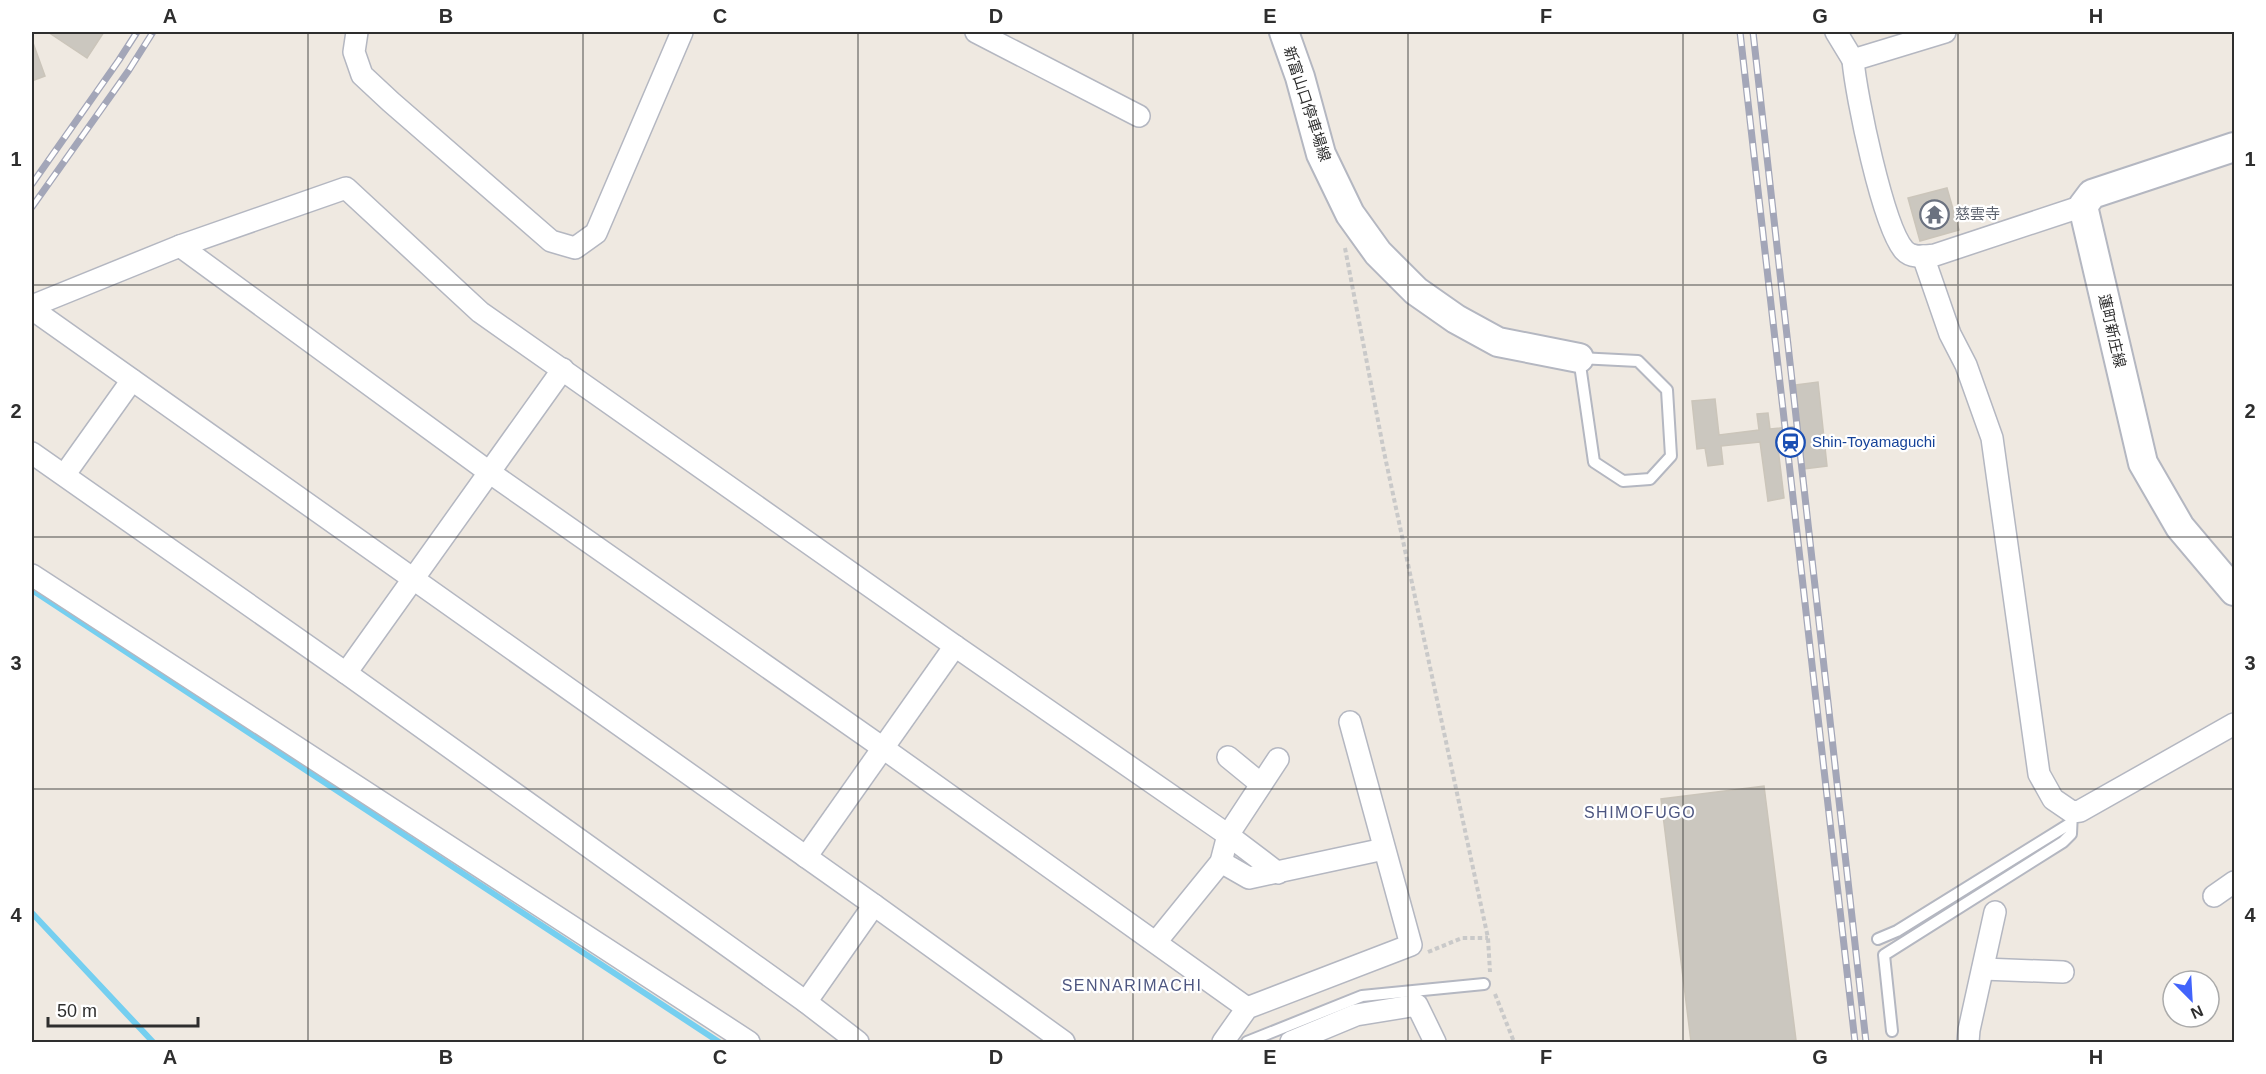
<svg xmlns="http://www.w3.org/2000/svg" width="2266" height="1074" font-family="Arial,'Noto Sans JP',sans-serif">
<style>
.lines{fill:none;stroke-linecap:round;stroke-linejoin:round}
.stream{stroke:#75cff0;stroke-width:6}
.building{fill:#cbc7bf;stroke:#cbc5ba;stroke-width:1.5}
.lane-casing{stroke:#b4b7c1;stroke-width:14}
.street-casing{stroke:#b4b7c1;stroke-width:24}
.secondary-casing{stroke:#b4b7c1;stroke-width:32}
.path{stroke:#c9c9c9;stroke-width:4;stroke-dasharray:4.5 3;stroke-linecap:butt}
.lane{stroke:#fff;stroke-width:10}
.street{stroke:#fff;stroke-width:21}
.secondary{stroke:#fff;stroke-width:28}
.rail-casing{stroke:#a3a6b8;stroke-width:7}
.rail{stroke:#fff;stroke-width:4.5;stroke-dasharray:14;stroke-linecap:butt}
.grid{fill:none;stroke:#2e2e2e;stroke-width:1.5;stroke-opacity:0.55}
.labels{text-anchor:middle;stroke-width:4.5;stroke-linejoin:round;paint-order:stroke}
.street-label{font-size:15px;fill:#2e2e2e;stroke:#fff}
.worship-label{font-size:15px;fill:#5b616d;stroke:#fff;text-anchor:start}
.transit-label{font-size:15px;fill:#164399;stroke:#fff;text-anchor:start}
.neighbourhood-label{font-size:16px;letter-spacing:1.5px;fill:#4d5680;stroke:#fff}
.neatline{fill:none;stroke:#2e2e2e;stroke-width:2}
.grid-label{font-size:20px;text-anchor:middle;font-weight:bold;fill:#2e2e2e}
</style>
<rect width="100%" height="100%" fill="#efe9e1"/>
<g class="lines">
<g class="stream">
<polyline points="32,590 719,1042"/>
<polyline points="32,913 153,1042"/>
</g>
</g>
<g class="building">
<polygon points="48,32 104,32 87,58"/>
<polygon points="32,40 45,76 32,81"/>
<polygon points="1947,188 1959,230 1920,241 1908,198"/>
<polygon points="1818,382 1827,466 1804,469 1801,437 1777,440 1784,498 1768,501 1760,442 1721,446 1723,464 1708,466 1705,448 1697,449 1692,401 1715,399 1719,435 1759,430 1757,414 1768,413 1770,429 1800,426 1796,385"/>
<polygon points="1764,786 1796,1040 1780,1042 1691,1042 1661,799"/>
</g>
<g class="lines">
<defs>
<g id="lane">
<polygon points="1579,358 1638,361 1667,390 1671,456 1650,479 1623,481 1594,462"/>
<polyline points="1878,939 1897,931 2071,823"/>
<polyline points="1892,1031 1884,955 2063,842 2071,834 2072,812"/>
<polyline points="1247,1042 1362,996 1484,984"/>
</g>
<g id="street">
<polyline points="357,32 354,52 362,75 391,102 551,241 575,248 596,233 682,32"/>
<polyline points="976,32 1139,116"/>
<polyline points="1836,32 1853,60 1945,32"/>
<path d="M1853,60C1856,96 1883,226 1904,250C1912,259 1925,256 1935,255L2083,206"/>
<polyline points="180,246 489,472 883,748 1247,1008"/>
<polyline points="1923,256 1950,334 1966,365 1992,438 2039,774 2053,799 2072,812 2080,811 2234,724"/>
<polyline points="32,306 180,246 346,188 480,312 955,646 1228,835 1278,873"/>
<polyline points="32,309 874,905 1064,1042"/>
<polyline points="32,453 346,673 806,1002 858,1042"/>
<polyline points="65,474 132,380"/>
<polyline points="32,575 749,1042"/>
<polyline points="346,673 563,369"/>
<polyline points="1228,757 1261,784"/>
<polyline points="806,857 955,646"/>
<polyline points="1221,862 1249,878 1384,849"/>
<polyline points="2214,896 2234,882"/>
<polyline points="1156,942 1221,862 1228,835 1278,759"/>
<polyline points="1983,969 2063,972"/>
<polyline points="806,1002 874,905"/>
<polyline points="1223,1042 1247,1008 1411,945 1350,722"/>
<polyline points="1291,1042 1356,1015 1417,1005 1435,1042"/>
<polyline points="1968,1042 1969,1030 1995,912"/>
</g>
<g id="secondary">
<polyline points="1284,32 1300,77 1321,154 1350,214 1378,253 1416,291 1456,319 1498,342 1579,358"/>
<polyline points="2234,147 2092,194 2083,206 2143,463 2180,527 2234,591"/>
</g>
</defs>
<use href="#lane" class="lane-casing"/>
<use href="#street" class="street-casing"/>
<use href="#secondary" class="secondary-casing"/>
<g class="path">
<polyline points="1345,248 1384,452 1488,938 1490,972"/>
<polyline points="1428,952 1462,938 1488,938"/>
<polyline points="1495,994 1514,1042"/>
</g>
<use href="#lane" class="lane"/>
<use href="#street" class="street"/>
<use href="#secondary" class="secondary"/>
<defs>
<g id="rail">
<polyline points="1740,32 1855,1042"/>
<polyline points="1753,32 1866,1042"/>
<polyline points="32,184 119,60 137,32"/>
<polyline points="32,207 129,70 153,32"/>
</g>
</defs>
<use href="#rail" class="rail-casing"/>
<use href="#rail" class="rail"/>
</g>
<path class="grid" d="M308,32V1042M583,32V1042M858,32V1042M1133,32V1042M1408,32V1042M1683,32V1042M1958,32V1042M32,285H2234M32,537H2234M32,789H2234"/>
<defs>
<symbol id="temple-ring" viewBox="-11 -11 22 22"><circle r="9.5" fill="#fff" stroke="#6b7280" stroke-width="1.5"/><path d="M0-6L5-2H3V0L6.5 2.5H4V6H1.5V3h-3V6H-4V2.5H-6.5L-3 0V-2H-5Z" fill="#6b7280"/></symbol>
<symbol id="station-ring" viewBox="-11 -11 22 22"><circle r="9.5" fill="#fff" stroke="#1a4fb4" stroke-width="1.5"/><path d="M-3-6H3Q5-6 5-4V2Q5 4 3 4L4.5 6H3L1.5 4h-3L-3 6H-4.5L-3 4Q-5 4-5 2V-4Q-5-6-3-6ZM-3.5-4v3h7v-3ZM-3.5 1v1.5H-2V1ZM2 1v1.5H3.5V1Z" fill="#1a4fb4"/></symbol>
</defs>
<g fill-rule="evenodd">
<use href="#temple-ring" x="1918" y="198" width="33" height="33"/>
<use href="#station-ring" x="1774" y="426" width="33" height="33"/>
</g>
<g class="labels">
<g class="street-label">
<text transform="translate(1307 104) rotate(72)" y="5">新富山口停車場線</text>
<text transform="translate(2112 331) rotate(77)" y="5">蓮町新庄線</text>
</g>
<g class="worship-label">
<text x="1955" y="219">慈雲寺</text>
</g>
<g class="transit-label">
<text x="1812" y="447">Shin-Toyamaguchi</text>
</g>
<g class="neighbourhood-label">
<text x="1640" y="818">SHIMOFUGO</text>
<text x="1132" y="991">SENNARIMACHI</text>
</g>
</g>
<rect width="2266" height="1074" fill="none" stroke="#ffffff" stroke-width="66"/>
<g transform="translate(2191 999) rotate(156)"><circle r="28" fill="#ffffff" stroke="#ababab" stroke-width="1.5"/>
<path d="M0-4.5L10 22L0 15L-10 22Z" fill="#4264fb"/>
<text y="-9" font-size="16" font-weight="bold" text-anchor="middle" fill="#2e2e2e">N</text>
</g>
<path d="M48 1017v9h150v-9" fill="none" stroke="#2e2e2e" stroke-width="3"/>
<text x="57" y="1017" font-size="18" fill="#2e2e2e" stroke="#ffffff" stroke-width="4.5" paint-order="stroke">50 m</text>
<rect x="33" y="33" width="2200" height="1008" class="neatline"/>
<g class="grid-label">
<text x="170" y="23">A</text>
<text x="446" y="23">B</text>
<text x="720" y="23">C</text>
<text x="996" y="23">D</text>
<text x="1270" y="23">E</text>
<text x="1546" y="23">F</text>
<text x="1820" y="23">G</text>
<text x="2096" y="23">H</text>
<text x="16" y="166">1</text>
<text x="2250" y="166">1</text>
<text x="16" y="418">2</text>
<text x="2250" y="418">2</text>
<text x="16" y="670">3</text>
<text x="2250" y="670">3</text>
<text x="16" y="922">4</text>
<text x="2250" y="922">4</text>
<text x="170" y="1064">A</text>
<text x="446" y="1064">B</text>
<text x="720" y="1064">C</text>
<text x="996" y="1064">D</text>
<text x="1270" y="1064">E</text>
<text x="1546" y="1064">F</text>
<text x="1820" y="1064">G</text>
<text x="2096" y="1064">H</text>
</g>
</svg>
